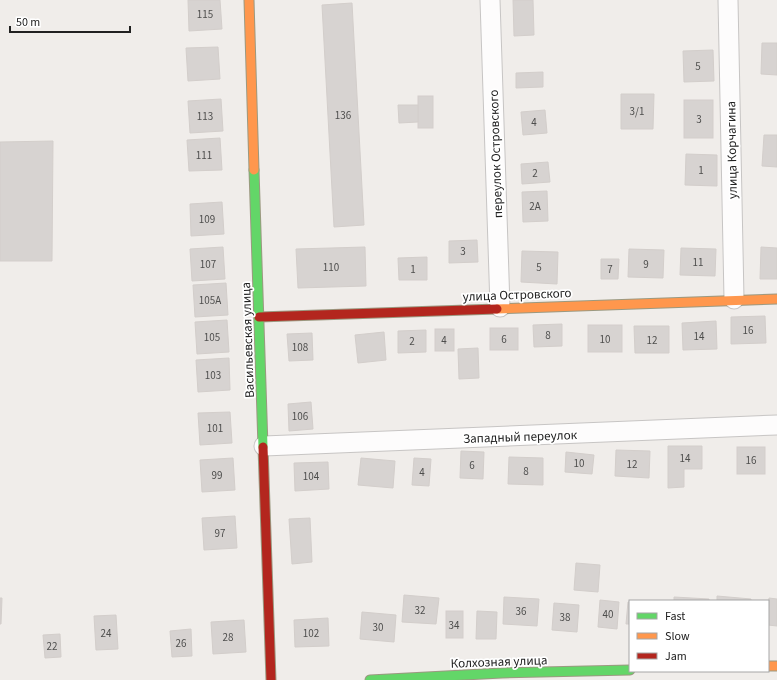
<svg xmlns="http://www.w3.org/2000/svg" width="777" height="680" font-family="'Source Sans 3',sans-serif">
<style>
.building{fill:#d7d3d1;stroke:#d3cecb}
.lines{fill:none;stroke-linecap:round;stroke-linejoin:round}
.street-casing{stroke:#c7c5c4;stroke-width:21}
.fast-casing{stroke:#9b9980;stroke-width:11}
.slow-casing{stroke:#9b9980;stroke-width:11}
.jam-casing{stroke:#9b9980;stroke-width:11}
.street{stroke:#fdfcfc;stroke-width:19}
.fast{stroke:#63d668;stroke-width:9}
.slow{stroke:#ff974d;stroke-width:9}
.jam{stroke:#b3261e;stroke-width:9}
.labels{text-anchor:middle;stroke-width:3.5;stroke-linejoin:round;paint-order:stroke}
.number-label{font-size:11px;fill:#4e4e4d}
.street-label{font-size:13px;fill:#212121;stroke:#fff}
</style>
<rect width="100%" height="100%" fill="#f0edea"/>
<g class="building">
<polygon points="188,0 220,0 222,29 189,31"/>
<polygon points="513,0 533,0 534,35 514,36"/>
<polygon points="352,3 364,225 334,227 322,5"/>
<polygon points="762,43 777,43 777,75 761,74"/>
<polygon points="218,47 220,79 188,81 186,48"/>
<polygon points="713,50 714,81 684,82 683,51"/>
<polygon points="543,72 543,87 516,88 516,73"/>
<polygon points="621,94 654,94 653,129 621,129"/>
<rect x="418" y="96" width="15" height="32"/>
<polygon points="221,99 223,131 190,133 188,101"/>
<rect x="684" y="100" width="29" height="38"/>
<polygon points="398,105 418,105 418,122 399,123"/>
<polygon points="545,110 547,133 523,135 521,112"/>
<polygon points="764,135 777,135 777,167 762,166"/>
<polygon points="220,138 222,170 189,171 187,140"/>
<polygon points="53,141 52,261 0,261 0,142"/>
<polygon points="686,154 717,155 717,186 685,185"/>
<polygon points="548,162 550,182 522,184 521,164"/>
<polygon points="547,191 548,221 523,222 522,192"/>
<polygon points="222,202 224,234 191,236 190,204"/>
<polygon points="477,240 478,262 449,263 449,241"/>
<polygon points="223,247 225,279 192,281 190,249"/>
<polygon points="365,247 366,286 298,288 296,249"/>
<polygon points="761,247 777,248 777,279 760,279"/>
<polygon points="681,248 716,249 715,276 680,275"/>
<polygon points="629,249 664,250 663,278 628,277"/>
<polygon points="522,251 558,252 557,284 521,282"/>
<polygon points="427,257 427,280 399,280 398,258"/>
<polygon points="601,259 619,259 618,279 601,279"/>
<polygon points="226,283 228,315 195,317 193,285"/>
<polygon points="765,316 766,343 731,344 731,317"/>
<polygon points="227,320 229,352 197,354 195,322"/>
<polygon points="716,321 717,349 683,350 682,323"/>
<polygon points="562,324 562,346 534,347 533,325"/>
<rect x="588" y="325" width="34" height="27"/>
<polygon points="634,326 669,326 669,353 635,353"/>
<rect x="490" y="328" width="28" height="22"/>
<rect x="435" y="329" width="19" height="22"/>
<polygon points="426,330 426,352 398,353 398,331"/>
<polygon points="384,332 386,360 358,363 355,335"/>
<polygon points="312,333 313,360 289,361 287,334"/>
<polygon points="478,348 479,378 459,379 458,349"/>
<polygon points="229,358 230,390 198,392 196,360"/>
<polygon points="311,402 313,429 289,431 288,404"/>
<polygon points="230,412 232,443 200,445 198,413"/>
<polygon points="668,446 702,446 702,469 684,469 684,487 668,488"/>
<rect x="737" y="447" width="28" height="27"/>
<polygon points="616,450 650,451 649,478 615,476"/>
<polygon points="461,451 484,452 483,479 460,478"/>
<polygon points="566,452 594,455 592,474 565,472"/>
<polygon points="509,457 543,458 543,485 508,484"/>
<polygon points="233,458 235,490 202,492 200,460"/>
<polygon points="361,458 395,461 393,488 358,485"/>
<polygon points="414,458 431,459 429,486 412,485"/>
<polygon points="328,462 329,489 295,491 294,463"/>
<polygon points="235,516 237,548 204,550 202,518"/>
<polygon points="310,518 312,562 292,564 289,519"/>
<polygon points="576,563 600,565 598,592 574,590"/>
<polygon points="404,595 439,598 436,624 402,622"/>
<polygon points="717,596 751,599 751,601 717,601"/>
<polygon points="504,597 539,599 537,626 503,624"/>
<polygon points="674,597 709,599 709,601 674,601"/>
<polygon points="0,598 2,598 1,624 0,624"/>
<polygon points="769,598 777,599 777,626 768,625"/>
<polygon points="600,600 619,602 617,629 598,627"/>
<polygon points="628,602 630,602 630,624 626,624"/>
<polygon points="554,603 579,605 577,632 552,630"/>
<rect x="446" y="611" width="17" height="27"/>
<polygon points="477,611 497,612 496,639 476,639"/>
<polygon points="362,612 396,615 394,642 360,639"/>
<polygon points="116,615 118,649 96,650 94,616"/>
<polygon points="328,618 329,646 295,647 294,620"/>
<polygon points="244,620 246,652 213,654 211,622"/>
<polygon points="191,629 192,656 172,657 170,631"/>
<polygon points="60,634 61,657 45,658 43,635"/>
</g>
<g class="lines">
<defs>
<g id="street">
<polyline points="490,0 500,307"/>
<polyline points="728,0 734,299"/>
<polyline points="264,446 777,425"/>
</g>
<g id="fast">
<polyline points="254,170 263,447"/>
<polyline points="370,680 502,673 630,670"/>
</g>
<g id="slow">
<polyline points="249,0 254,170"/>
<polyline points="497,309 777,299"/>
<polyline points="768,666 777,666"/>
</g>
<g id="jam">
<polyline points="259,317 497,309"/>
<polyline points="263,447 271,680"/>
</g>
</defs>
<use href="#street" class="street-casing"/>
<use href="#fast" class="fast-casing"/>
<use href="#slow" class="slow-casing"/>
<use href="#jam" class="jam-casing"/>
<use href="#street" class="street"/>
<use href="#fast" class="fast"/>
<use href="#slow" class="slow"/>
<use href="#jam" class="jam"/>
</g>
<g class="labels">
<g class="number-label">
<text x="205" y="18">115</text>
<text x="698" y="70">5</text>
<text x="637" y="115">3/1</text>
<text x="343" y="119">136</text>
<text x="205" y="120">113</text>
<text x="699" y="123">3</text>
<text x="534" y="126">4</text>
<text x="204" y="159">111</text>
<text x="701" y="174">1</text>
<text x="535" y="177">2</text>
<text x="535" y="210">2А</text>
<text x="207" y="223">109</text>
<text x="463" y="255">3</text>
<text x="698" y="266">11</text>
<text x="208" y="268">107</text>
<text x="646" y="268">9</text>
<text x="331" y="271">110</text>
<text x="539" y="271">5</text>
<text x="413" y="273">1</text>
<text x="610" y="273">7</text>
<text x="210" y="304">105А</text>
<text x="748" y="334">16</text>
<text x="548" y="339">8</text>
<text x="699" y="340">14</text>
<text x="212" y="341">105</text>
<text x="504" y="343">6</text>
<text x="605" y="343">10</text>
<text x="444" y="344">4</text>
<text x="652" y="344">12</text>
<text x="412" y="345">2</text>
<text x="300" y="351">108</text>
<text x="213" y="379">103</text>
<text x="300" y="420">106</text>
<text x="215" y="432">101</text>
<text x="685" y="462">14</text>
<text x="751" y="464">16</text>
<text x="579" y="467">10</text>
<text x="632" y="468">12</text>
<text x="472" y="469">6</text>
<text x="526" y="475">8</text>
<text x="422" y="476">4</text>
<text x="217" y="479">99</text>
<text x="311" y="480">104</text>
<text x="220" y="537">97</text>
<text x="420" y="614">32</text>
<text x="521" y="615">36</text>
<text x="608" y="618">40</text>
<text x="565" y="621">38</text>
<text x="454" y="629">34</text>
<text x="378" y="631">30</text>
<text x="106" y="637">24</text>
<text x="311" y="637">102</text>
<text x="228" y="641">28</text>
<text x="181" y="647">26</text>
<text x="52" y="650">22</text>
</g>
<g class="street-label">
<text transform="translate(731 150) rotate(-91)" y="5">улица Корчагина</text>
<text transform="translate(495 154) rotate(-92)" y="5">переулок Островского</text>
<text transform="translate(517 294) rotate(-2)" y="5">улица Островского</text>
<text transform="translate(247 340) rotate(-92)" y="5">Васильевская улица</text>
<text transform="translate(520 436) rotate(-2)" y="5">Западный переулок</text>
<text transform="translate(499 661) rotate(-2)" y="5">Колхозная улица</text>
</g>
</g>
<rect x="629" y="600" width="140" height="72" fill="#ffffff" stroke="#a6a6a6"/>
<rect x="637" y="613" width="20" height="6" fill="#63d668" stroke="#a6a6a6"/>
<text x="665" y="620" font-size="12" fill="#212121">Fast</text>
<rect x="637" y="633" width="20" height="6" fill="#ff974d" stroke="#a6a6a6"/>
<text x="665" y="640" font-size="12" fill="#212121">Slow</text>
<rect x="637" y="653" width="20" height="6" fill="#b3261e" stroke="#a6a6a6"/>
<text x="665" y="660" font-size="12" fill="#212121">Jam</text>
<path d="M10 26v6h120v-6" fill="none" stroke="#212121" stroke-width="2"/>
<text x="16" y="26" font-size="12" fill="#212121" stroke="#ffffff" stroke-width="3" paint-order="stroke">50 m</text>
</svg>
